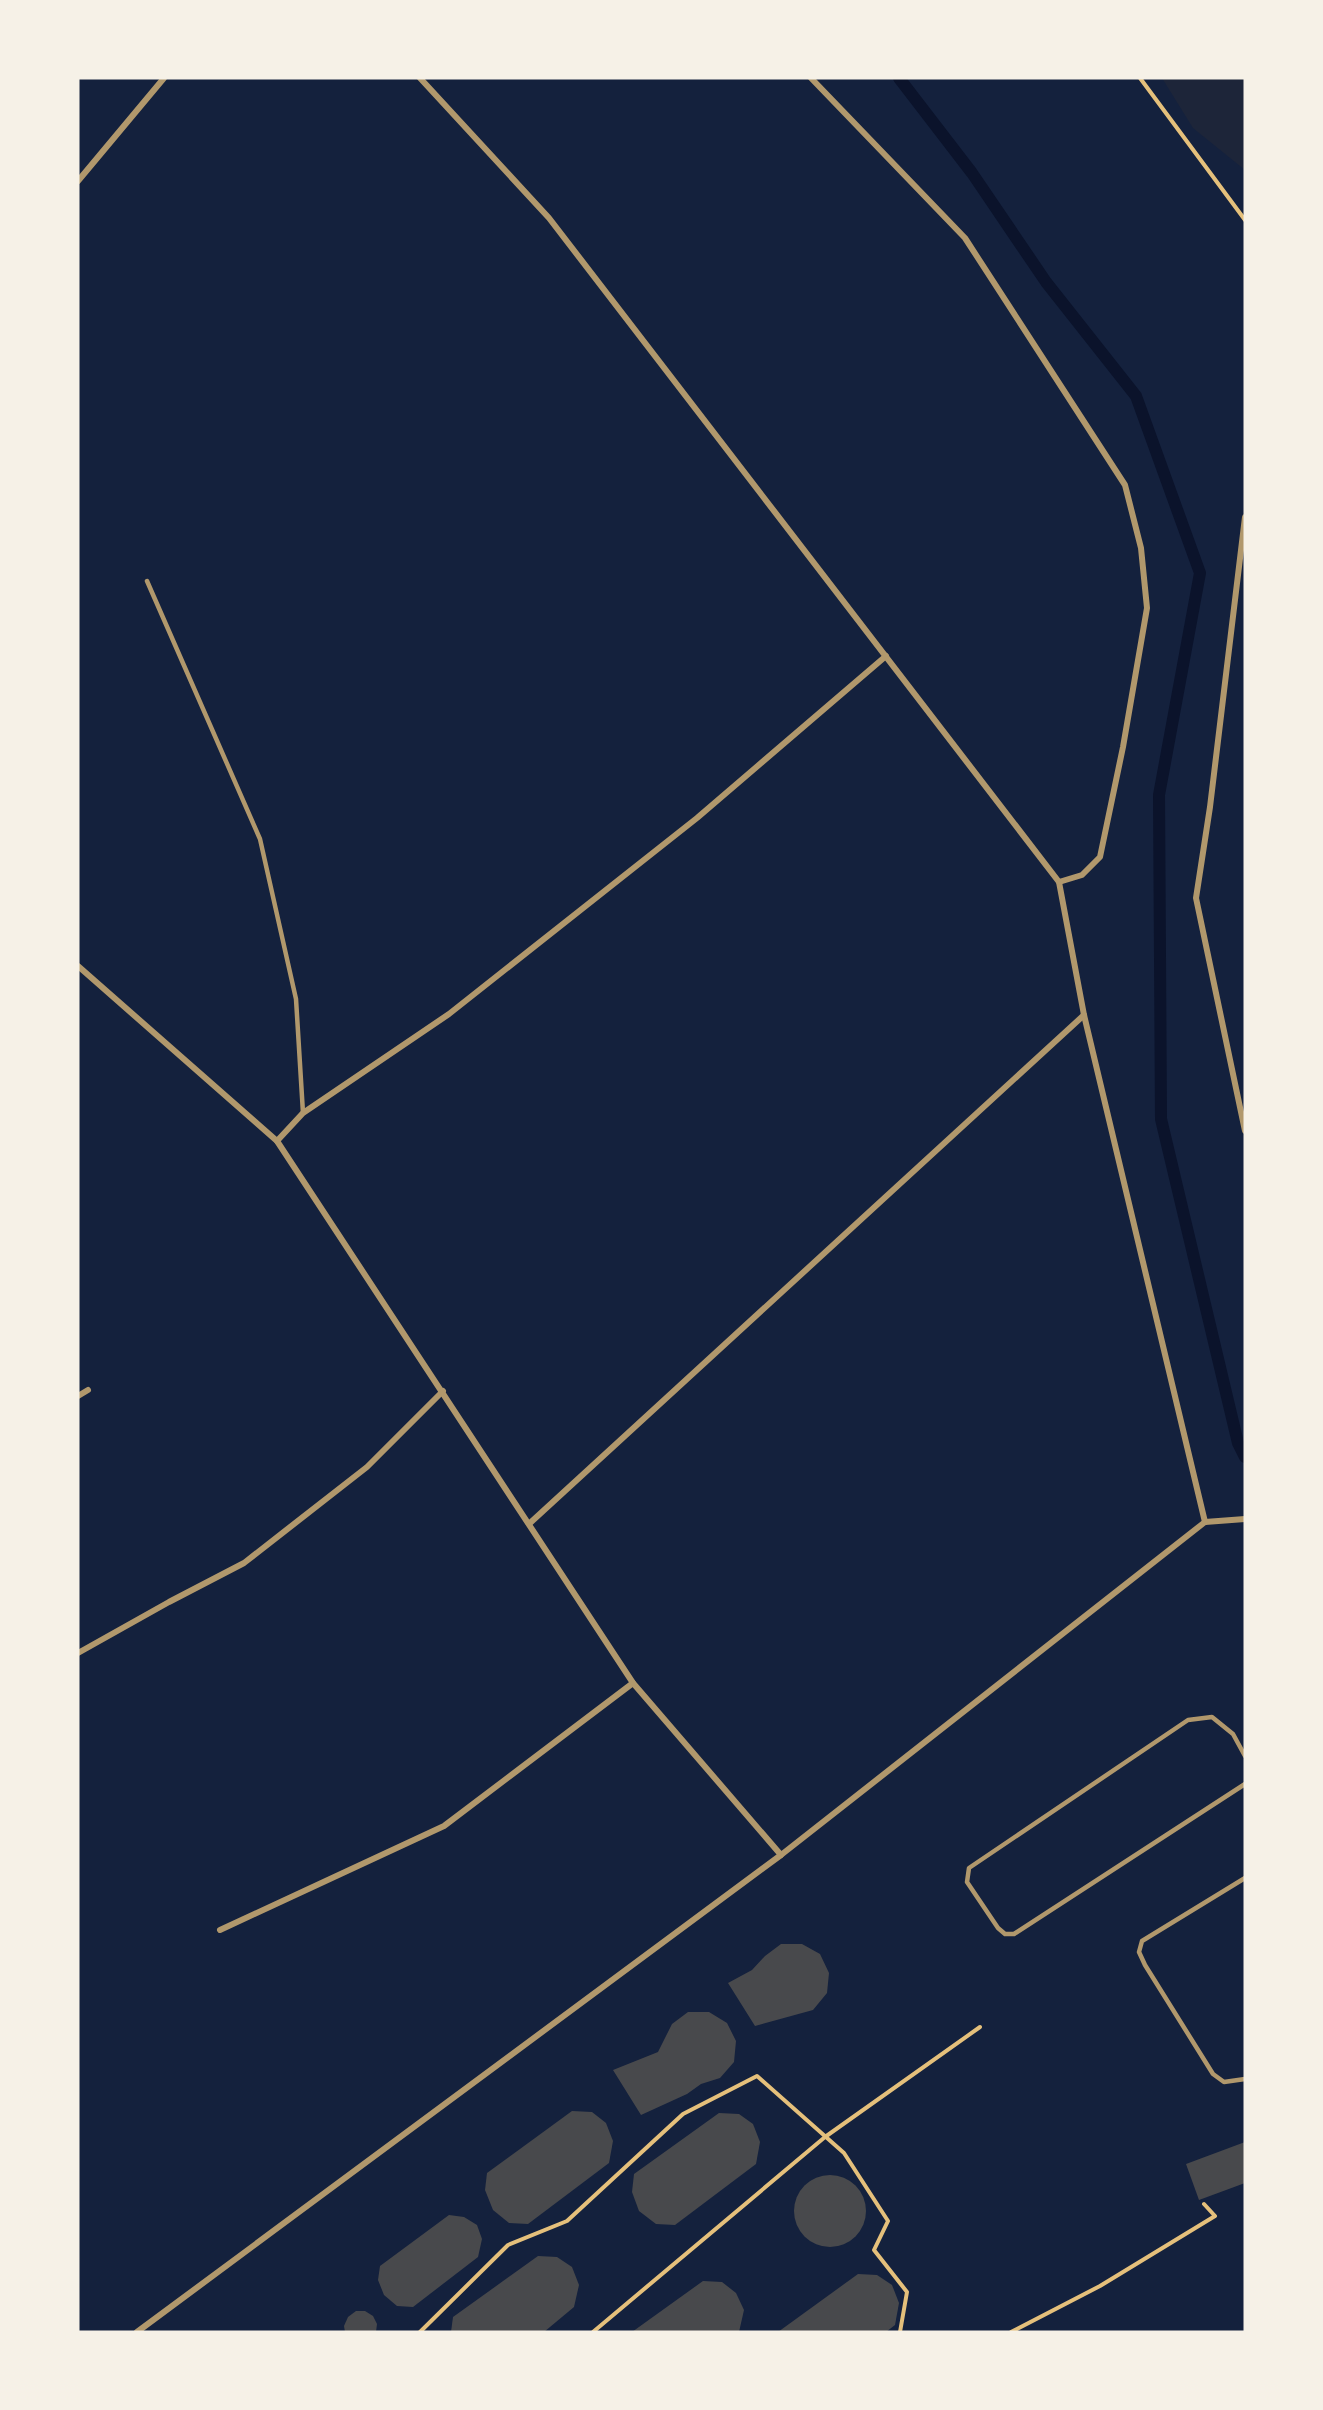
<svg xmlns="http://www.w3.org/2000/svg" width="1323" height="2410" font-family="Signika,sans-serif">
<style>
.green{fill:#1d2539}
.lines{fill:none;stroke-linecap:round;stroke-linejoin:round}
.stream{stroke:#0b132b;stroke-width:12}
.building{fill:#48494c}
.path{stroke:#e5c07b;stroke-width:4}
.service{stroke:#b1986c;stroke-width:4.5}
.minor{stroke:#b1986c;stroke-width:6}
</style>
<rect width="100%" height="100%" fill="#14213d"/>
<polygon class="green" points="1162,78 1245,78 1245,170 1193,128"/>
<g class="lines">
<polyline class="stream" points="899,78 972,173 1046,282 1136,396 1200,573 1159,795 1161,1119 1238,1443 1245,1457"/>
</g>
<g class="building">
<polygon points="781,1944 802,1944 820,1954 829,1973 827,1993 813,2010 755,2026 728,1983 752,1970 765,1956"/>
<polygon points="688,2012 709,2012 727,2023 736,2041 734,2062 720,2078 701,2084 687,2094 641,2115 613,2070 658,2052 672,2024"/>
<polygon points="572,2111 592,2112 606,2123 613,2141 609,2163 528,2224 509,2223 493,2210 485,2190 487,2173"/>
<polygon points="719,2113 739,2114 753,2124 760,2142 756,2164 675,2225 656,2224 639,2211 632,2192 634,2174"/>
<polygon points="1245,2142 1245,2183 1199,2200 1186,2164"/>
<circle cx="830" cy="2211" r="36"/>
<polygon points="449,2215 464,2217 477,2225 482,2239 478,2257 413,2307 397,2306 384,2295 378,2280 380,2266"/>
<polygon points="538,2256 557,2257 572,2267 579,2285 574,2307 544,2332 451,2332 453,2317"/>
<polygon points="858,2274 877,2275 892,2285 899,2303 895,2325 886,2332 778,2332"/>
<polygon points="703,2281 722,2282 736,2293 744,2310 739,2332 632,2332"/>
<polygon points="356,2311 365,2311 373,2316 377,2324 376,2332 345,2332 344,2326 348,2317"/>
</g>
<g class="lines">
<g class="path">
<polyline points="1140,78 1245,220"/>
<polyline points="420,2332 508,2245 567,2221 683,2114 757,2076 844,2153 888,2221 874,2250 907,2292 900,2332"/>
<polyline points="593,2332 825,2137 980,2027"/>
<polyline points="1011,2332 1100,2286 1215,2216 1204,2204"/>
</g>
<g class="service">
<polyline points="147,581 260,839 296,999 303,1113"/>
<polyline points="1245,1756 1233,1734 1212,1717 1188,1720 969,1868 967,1882 998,1928 1005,1934 1014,1934 1245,1784"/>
<polyline points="1245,1878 1142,1941 1139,1952 1145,1965 1213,2074 1224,2082 1245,2079"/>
</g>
<g class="minor">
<polyline points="420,78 549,218 1059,882 1084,1015 1205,1522"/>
<polyline points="811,78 965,238 1125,485 1141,548 1147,608 1123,747 1100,857 1082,875 1059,882"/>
<polyline points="78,181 164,78"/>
<polyline points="1245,517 1210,807 1196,898 1245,1131"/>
<polyline points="78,966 277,1141 633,1683 781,1855"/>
<polyline points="277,1141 303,1113 449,1014 697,818 886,656"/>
<polyline points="78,1396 88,1390"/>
<polyline points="1205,1522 1245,1519"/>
<polyline points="530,1523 1084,1015"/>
<polyline points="78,1653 169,1602 244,1563 367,1467 443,1391"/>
<polyline points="220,1930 444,1826 633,1683"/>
<polyline points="137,2332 781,1855 1205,1522"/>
</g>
</g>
<rect width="1323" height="2410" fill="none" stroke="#f6f1e7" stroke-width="159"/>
</svg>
